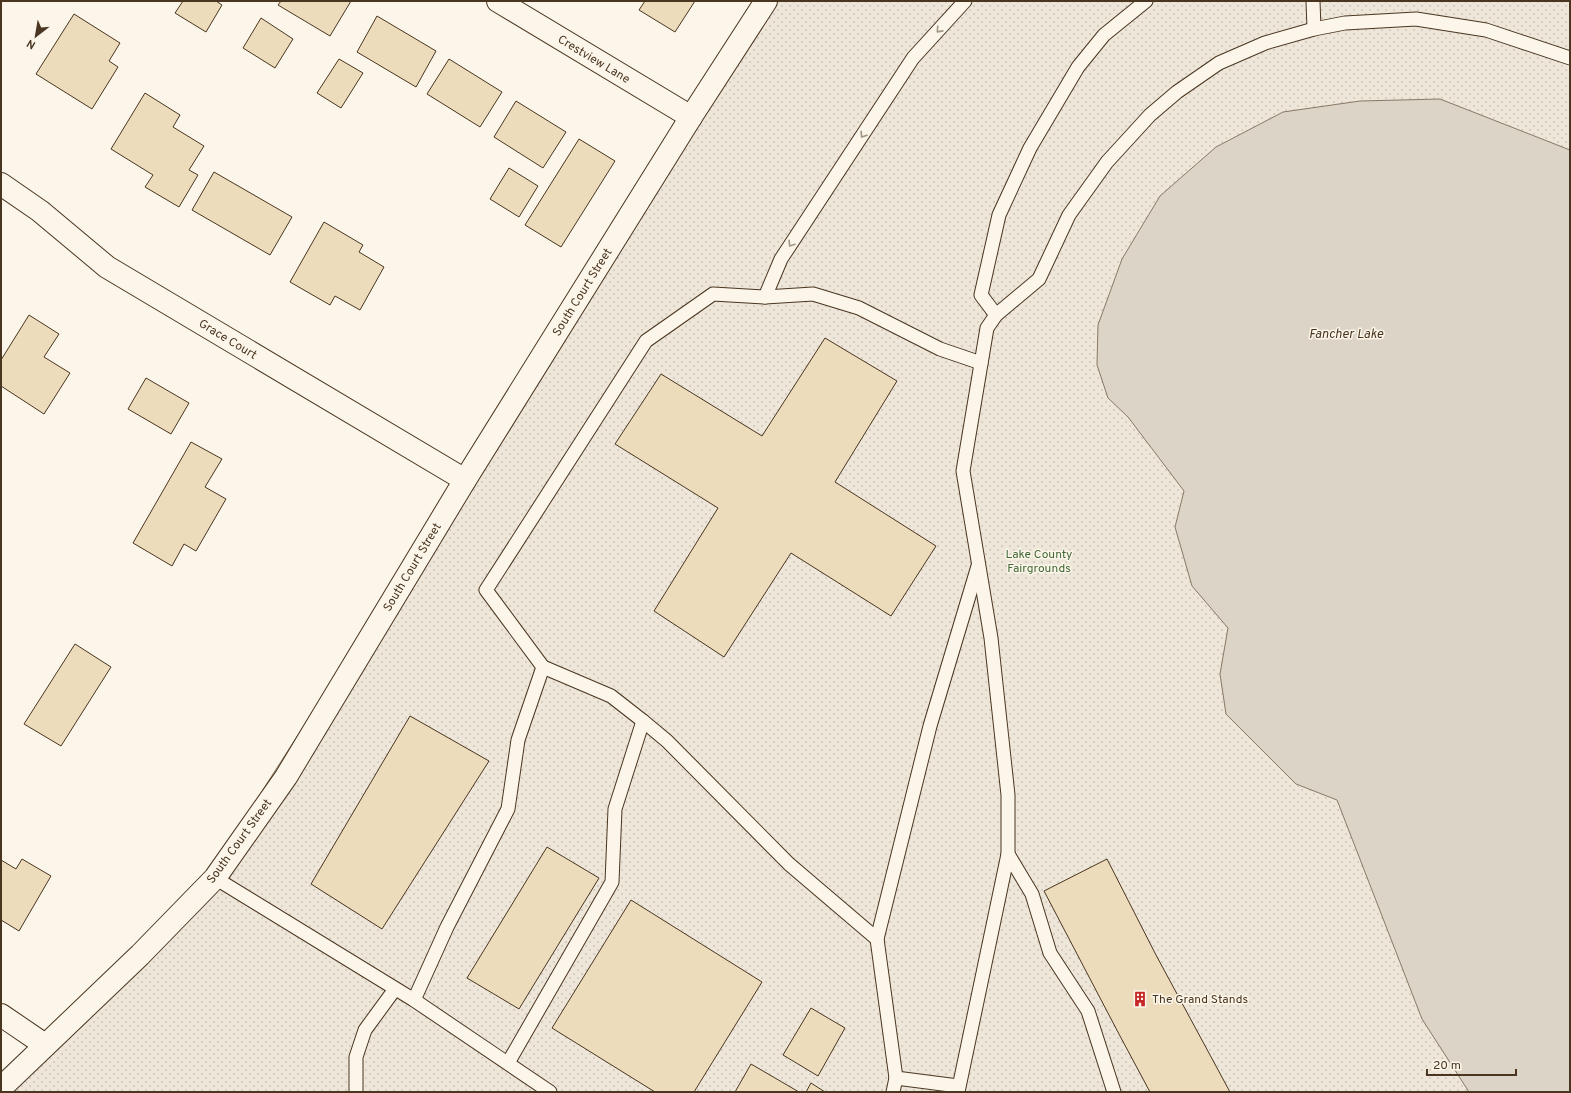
<svg xmlns="http://www.w3.org/2000/svg" width="1571" height="1093" font-family="Overpass,sans-serif">
<style>
.park{fill:url(#park-dots);stroke:#887966}
.water{fill:#dcd4c6;stroke:#887966}
.building{fill:#ecdcbc;stroke:#4a3520}
.lines{fill:none;stroke-linecap:round;stroke-linejoin:round}
.lane-casing{stroke:#4a3520;stroke-width:15}
.street-casing{stroke:#4a3520;stroke-width:24}
.lane{stroke:#fbf6e9;stroke-width:13}
.street{stroke:#fbf6e9;stroke-width:22}
.oneway{stroke:#a29684}
.labels{text-anchor:middle;stroke-width:3;stroke-linejoin:round;paint-order:stroke}
.street-label{font-size:12px;fill:#4a3520;stroke:#fbf6e9}
.park-label{font-size:12px;fill:#436837;stroke:#fbf6e9}
.poi-label{font-size:12px;fill:#4a3520;stroke:#fbf6e9;text-anchor:start}
.water-label{font-size:13px;font-style:italic;fill:#4a3520;stroke:#fbf6e9}
</style>
<defs>
<pattern id="park-dots" width="8" height="8" patternUnits="userSpaceOnUse"><rect width="8" height="8" fill="#ede6d9"/><path d="M2 2h.1M6 6h.1" fill="none" stroke="#cdc6ba" stroke-width="1.8" stroke-linecap="round"/></pattern>
</defs>
<rect width="100%" height="100%" fill="#fbf6e9"/>
<polygon class="park" points="767,1 1570,1 1570,1092 1,1092 204,882"/>
<polygon class="water" points="1440,99 1570,150 1570,1092 1469,1092 1422,1019 1337,800 1296,784 1226,714 1220,674 1228,628 1192,586 1175,527 1184,491 1128,417 1108,398 1097,365 1098,325 1122,259 1160,196 1216,147 1283,112 1360,101"/>
<g class="building">
<polygon points="183,1 216,1 222,5 206,32 175,13"/>
<polygon points="281,1 351,1 330,36 278,5"/>
<polygon points="645,1 695,1 675,32 639,10"/>
<polygon points="74,14 120,43 109,61 118,67 92,109 36,74"/>
<polygon points="377,16 436,51 416,87 357,52"/>
<polygon points="261,18 293,39 275,68 243,48"/>
<polygon points="339,59 363,73 341,108 317,93"/>
<polygon points="449,59 502,92 480,127 427,94"/>
<polygon points="145,93 180,115 173,127 204,146 189,170 198,175 179,207 145,187 153,175 111,149"/>
<polygon points="516,101 566,132 543,168 494,137"/>
<polygon points="579,139 615,161 561,247 525,225"/>
<polygon points="509,168 538,186 519,217 490,199"/>
<polygon points="214,172 292,217 270,255 192,210"/>
<polygon points="324,222 363,245 359,252 384,267 360,310 335,296 330,305 290,282"/>
<polygon points="29,315 59,334 44,357 70,373 44,414 1,386 1,360"/>
<polygon points="825,338 897,381 835,482 936,546 891,616 791,553 724,657 654,611 718,508 615,444 661,374 762,436"/>
<polygon points="146,378 189,403 171,434 128,409"/>
<polygon points="191,442 222,459 205,487 226,499 196,551 184,544 172,566 133,543"/>
<polygon points="75,644 111,667 61,746 24,724"/>
<polygon points="410,716 489,761 382,929 311,884"/>
<polygon points="547,847 599,878 519,1009 467,978"/>
<polygon points="22,859 51,876 19,931 1,920 1,860 16,869"/>
<polygon points="1107,859 1156,955 1230,1092 1150,1092 1120,1036 1044,891"/>
<polygon points="631,900 762,982 694,1092 655,1092 552,1028"/>
<polygon points="811,1008 845,1028 818,1076 783,1055"/>
<polygon points="751,1064 799,1092 735,1092"/>
<polygon points="811,1083 825,1092 806,1092"/>
</g>
<g class="lines">
<defs>
<g id="lane">
<polyline points="1313,1 1314,29"/>
<polyline points="765,297 781,259 913,58 965,1"/>
<polyline points="996,315 981,295 999,215 1030,148 1078,67 1104,35 1146,1"/>
<polyline points="543,667 611,696 643,721 667,741 789,864 877,939 896,1078 958,1086"/>
<polyline points="1008,854 1032,894 1050,953 1088,1011 1114,1092"/>
<polyline points="215,878 414,1000 550,1092"/>
<polyline points="877,939 930,726 978,566"/>
<polyline points="414,1000 447,927 508,809 518,740 543,667 486,590 646,341 713,294 765,297 813,294 859,308 940,349 981,363"/>
<polyline points="508,1063 612,882 615,809 643,721"/>
<polyline points="356,1092 356,1057 365,1030 395,989"/>
<polyline points="893,1092 896,1078"/>
<polyline points="958,1092 1008,854 1008,795 991,638 963,471 987,328 996,315 1039,279 1069,215 1107,162 1150,115 1177,92 1219,63 1265,43 1314,29 1345,23 1416,19 1486,30 1570,58"/>
</g>
<g id="street">
<polyline points="498,1 691,117"/>
<polyline points="1,184 40,211 107,267 465,480"/>
<polyline points="1,1015 45,1045"/>
<polyline points="1,1088 140,955 215,878 286,777 465,480 691,117 766,1"/>
</g>
</defs>
<use href="#lane" class="lane-casing"/>
<use href="#street" class="street-casing"/>
<use href="#lane" class="lane"/>
<use href="#street" class="street"/>
</g>
<defs><path id="oneway-chevron" d="M-2-3.5L2.5 0L-2 3.5" fill="none" stroke-width="1.6" stroke-linecap="round" stroke-linejoin="round"/></defs>
<g class="oneway">
<use href="#oneway-chevron" transform="translate(939 30) rotate(132)"/>
<use href="#oneway-chevron" transform="translate(863 135) rotate(123)"/>
<use href="#oneway-chevron" transform="translate(791 244) rotate(123)"/>
</g>
<defs>
<symbol id="building-bare" viewBox="-9 -9 18 18"><path d="M-4-6H4V6H1V3H-1V6H-4ZM-2.5-4.3h1.7v1.8h-1.7ZM.8-4.3h1.7v1.8H.8ZM-2.5-1h1.7V.8h-1.7ZM.8-1h1.7V.8H.8Z" fill="#c62828" stroke="#fbf6e9" stroke-width="2.5" paint-order="stroke"/></symbol>
</defs>
<g fill-rule="evenodd">
<use href="#building-bare" x="1129" y="988" width="22" height="22"/>
</g>
<g class="labels">
<g class="street-label">
<text transform="translate(594 59) rotate(31)" y="4">Crestview Lane</text>
<text transform="translate(582 292) rotate(-58)" y="4">South Court Street</text>
<text transform="translate(228 339) rotate(31)" y="4">Grace Court</text>
<text transform="translate(412 567) rotate(-59)" y="4">South Court Street</text>
<text transform="translate(239 841) rotate(-54)" y="4">South Court Street</text>
</g>
<g class="park-label">
<text x="1039" y="558">Lake County<tspan x="1039" dy="14">Fairgrounds</tspan></text>
</g>
<g class="poi-label">
<text x="1152" y="1003">The Grand Stands</text>
</g>
<g class="water-label">
<text x="1346" y="338">Fancher Lake</text>
</g>
</g>
<rect width="1571" height="1093" fill="none" stroke="#4a3520" stroke-width="4"/>
<g transform="translate(36 36) rotate(211)" stroke="#fbf6e9" stroke-width="3" paint-order="stroke">
<path d="M0-3L7 15L0 10L-7 15Z" fill="#4a3520"/>
<text y="-6" font-size="11" font-weight="bold" text-anchor="middle" fill="#4a3520">N</text>
</g>
<path d="M1427 1069v6h89v-6" fill="none" stroke="#4a3520" stroke-width="2"/>
<text x="1433" y="1069" font-size="12" fill="#4a3520" stroke="#fbf6e9" stroke-width="3" paint-order="stroke">20 m</text>
</svg>
